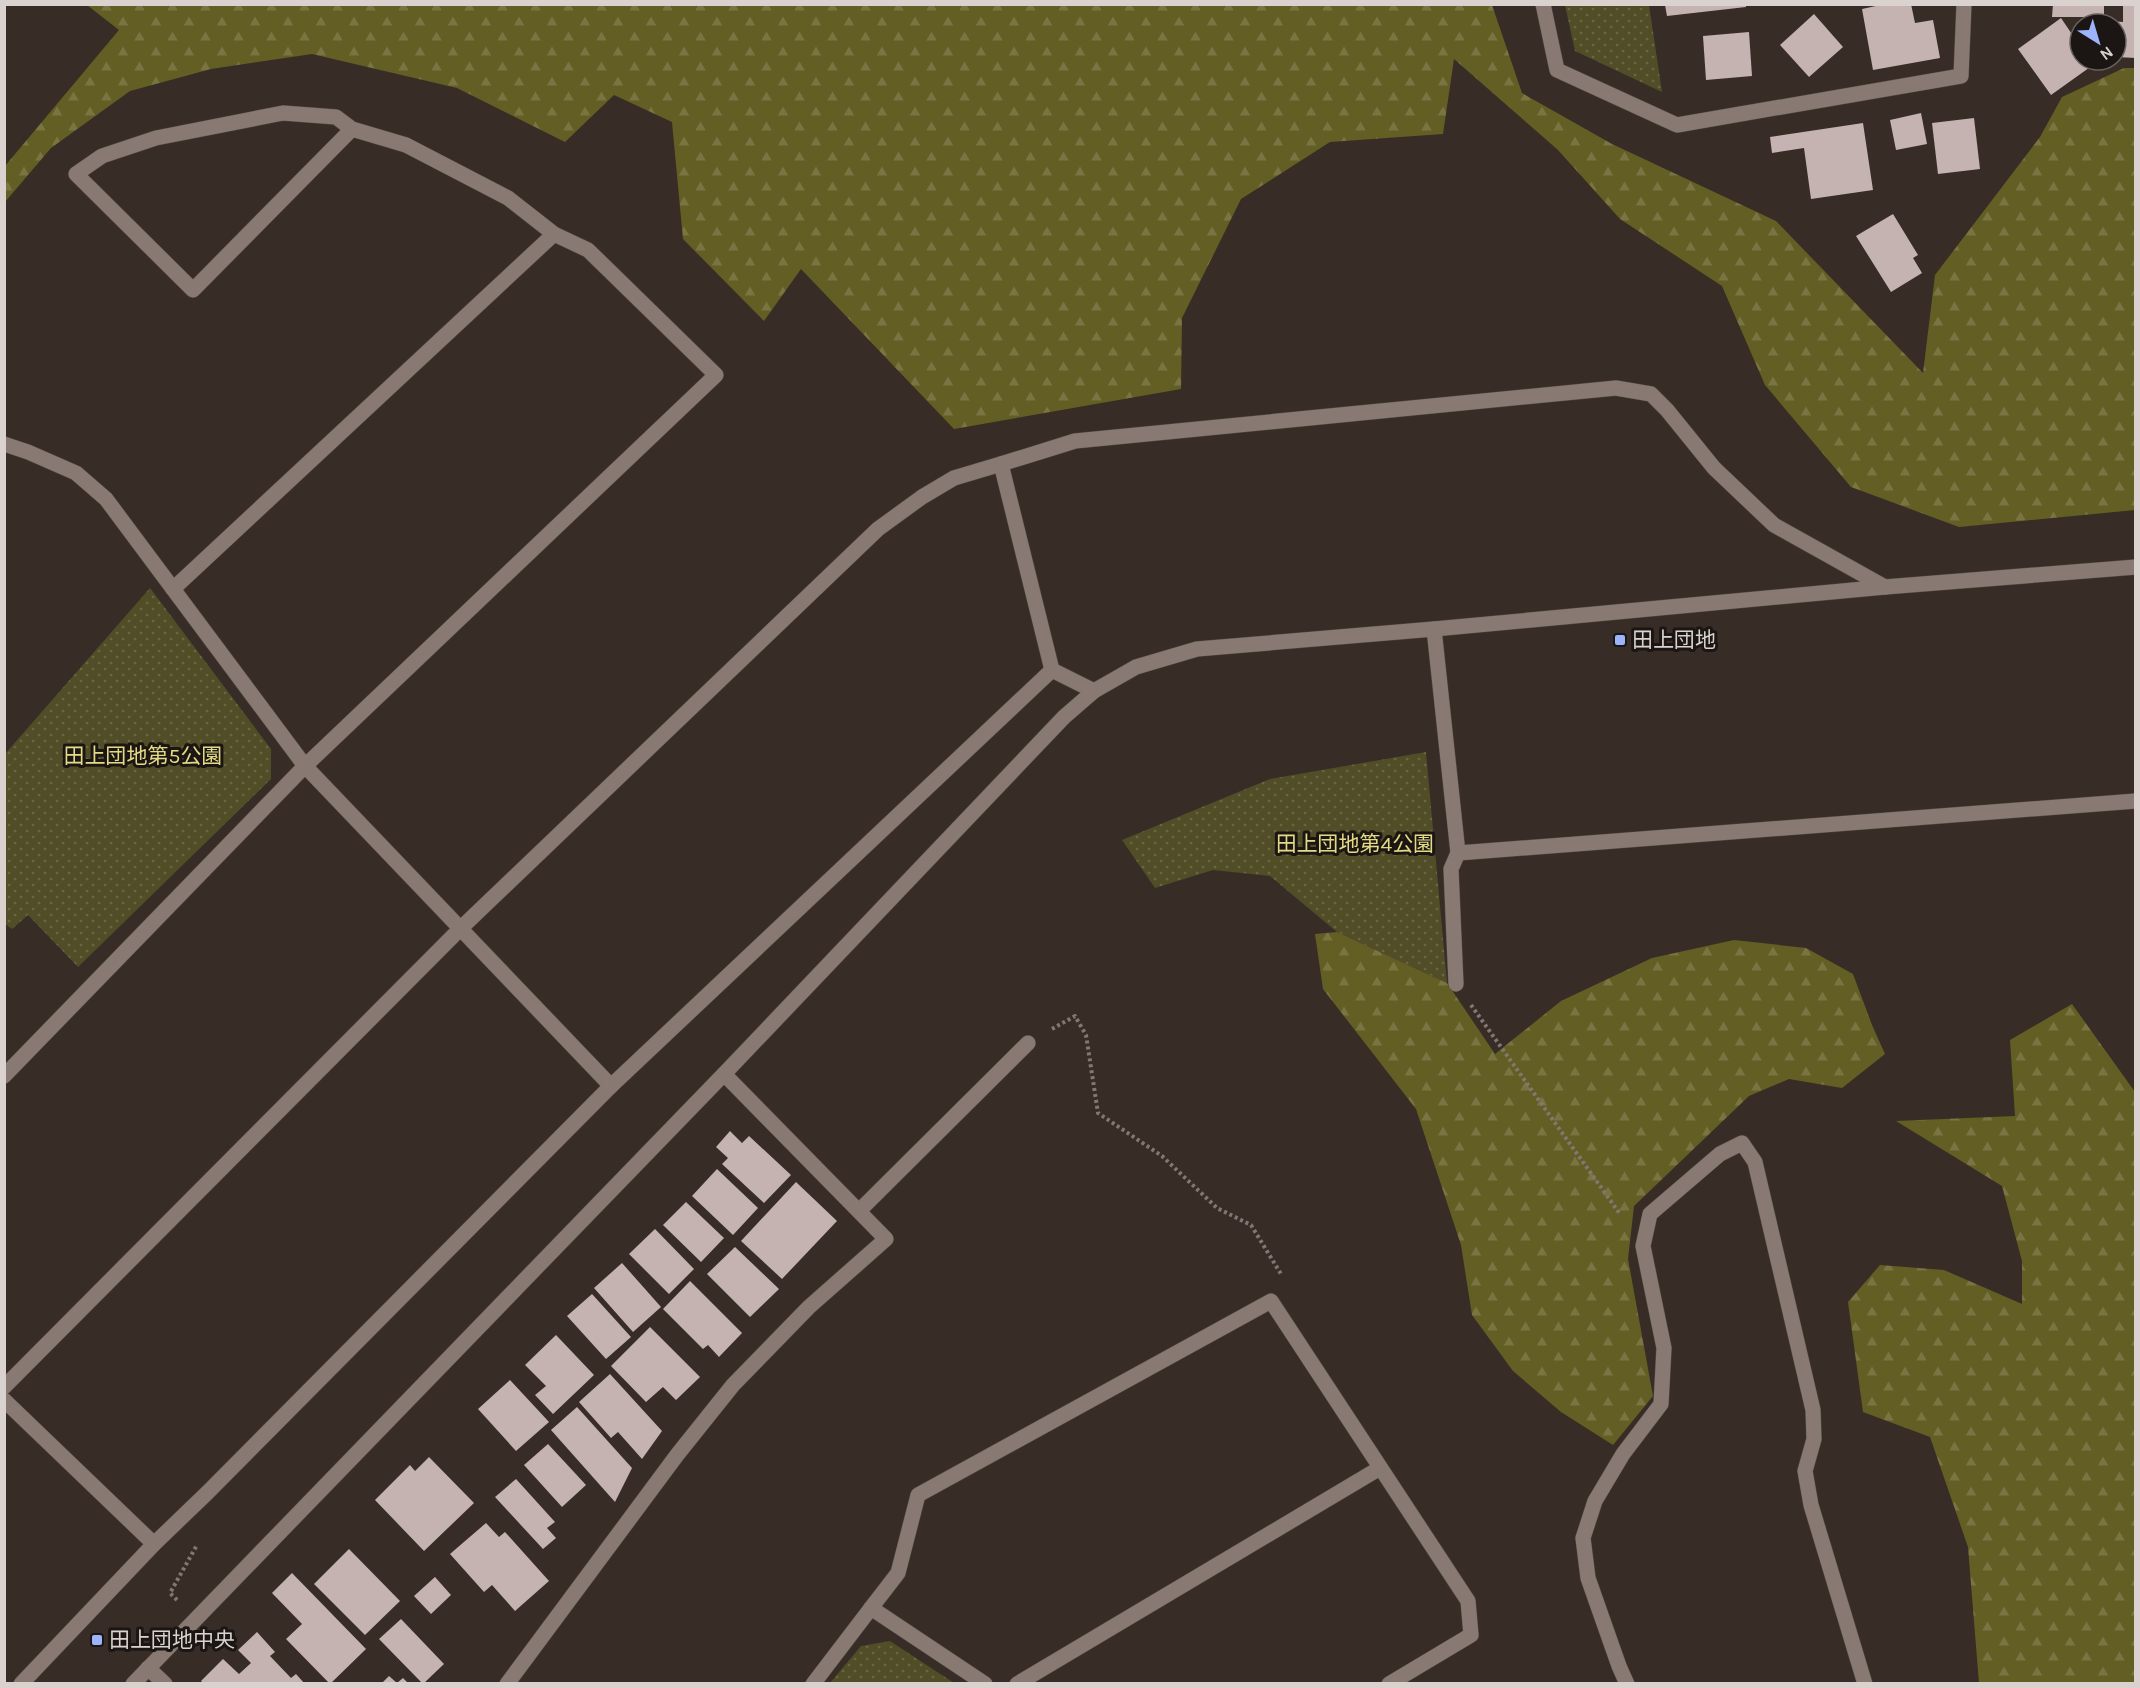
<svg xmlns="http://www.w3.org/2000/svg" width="2140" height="1688" font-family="Karla,'Noto Sans JP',sans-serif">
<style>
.grass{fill:url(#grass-dots)}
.forest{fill:url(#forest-firs)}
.building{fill:#c5b3b2}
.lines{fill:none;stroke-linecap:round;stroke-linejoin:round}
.minor-casing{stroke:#534944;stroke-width:16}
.path{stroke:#827873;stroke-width:4;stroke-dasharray:3 3;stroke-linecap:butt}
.minor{stroke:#887a73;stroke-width:15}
.poi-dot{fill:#9db4fd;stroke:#1b1613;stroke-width:2}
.labels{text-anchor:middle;stroke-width:6;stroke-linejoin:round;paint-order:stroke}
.poi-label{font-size:21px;fill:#d9d2ce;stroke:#1b1613;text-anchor:start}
.park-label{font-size:21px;fill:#e3da83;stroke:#1b1613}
</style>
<defs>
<pattern id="grass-dots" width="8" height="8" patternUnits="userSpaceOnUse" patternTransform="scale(1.5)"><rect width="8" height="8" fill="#514d27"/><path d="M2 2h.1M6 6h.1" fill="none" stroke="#696645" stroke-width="1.8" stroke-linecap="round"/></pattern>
<pattern id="forest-firs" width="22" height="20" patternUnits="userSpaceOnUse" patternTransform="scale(1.5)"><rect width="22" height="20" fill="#635e23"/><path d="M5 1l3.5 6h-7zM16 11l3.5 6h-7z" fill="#797442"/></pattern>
</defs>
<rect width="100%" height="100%" fill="#382c26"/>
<g class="grass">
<polygon points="1565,5 1649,5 1662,92 1575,51"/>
<polygon points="150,588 271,749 271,779 78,967 28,915 12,929 5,924 5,754"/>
<polygon points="1426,752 1447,983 1337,932 1270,876 1213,870 1155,888 1122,840 1270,779"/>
<polygon points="890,1641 954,1683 830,1683 861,1646"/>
</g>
<g class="forest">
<polygon points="87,5 1492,5 1522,93 1612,144 1776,221 1923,373 1935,275 2040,137 2062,97 2124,68 2135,68 2135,510 1959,527 1851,487 1765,385 1722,286 1620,219 1558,150 1454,59 1443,134 1330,142 1241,199 1182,318 1181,389 954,429 801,269 764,321 683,239 672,122 614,95 565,142 457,88 312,54 211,69 130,91 51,148 5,202 5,166 119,30"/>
<polygon points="1337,932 1447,983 1495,1054 1561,1001 1652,958 1734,940 1806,948 1853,974 1872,1025 1885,1054 1842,1088 1789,1079 1749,1096 1634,1206 1628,1259 1653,1396 1613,1445 1561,1412 1513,1371 1472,1315 1461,1245 1416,1109 1323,989 1315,934"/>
<polygon points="2072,1004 2135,1092 2135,1683 1979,1683 1968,1547 1930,1437 1863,1412 1848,1302 1880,1265 1944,1270 2022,1304 2022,1261 2002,1186 1896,1121 2015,1116 2010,1040"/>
</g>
<g class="building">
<polygon points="1885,4 1911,4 1915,23 1933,20 1940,58 1873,70 1862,9"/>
<polygon points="2053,4 2104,4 2104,17 2052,17"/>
<polygon points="2123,4 2136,4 2136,58 2116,57 2116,24 2111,24 2111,21 2123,22"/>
<polygon points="1665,5 1746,5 1746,7 1667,16"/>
<polygon points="1814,14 1843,47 1809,77 1780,45"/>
<polygon points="2061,18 2080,46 2080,60 2090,60 2093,65 2051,95 2018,49"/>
<polygon points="1749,32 1752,76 1706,80 1703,36"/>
<polygon points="1921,113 1927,144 1896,150 1890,120"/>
<polygon points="1974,118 1980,169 1938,174 1932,123"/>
<polygon points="1863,123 1873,190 1811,199 1804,148 1772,153 1770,137"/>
<polygon points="1893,214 1918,255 1913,258 1922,273 1891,292 1856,236"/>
<polygon points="730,1131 742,1143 749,1136 791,1175 764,1203 722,1164 728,1158 716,1147"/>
<polygon points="717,1169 758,1208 733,1235 692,1196"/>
<polygon points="796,1182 837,1221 782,1279 741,1241"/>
<polygon points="686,1202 724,1238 701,1262 663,1225"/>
<polygon points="655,1229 694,1269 669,1294 629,1254"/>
<polygon points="735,1247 779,1289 750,1317 707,1274"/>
<polygon points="622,1263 661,1307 633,1332 594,1288"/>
<polygon points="690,1281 742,1333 719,1357 708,1345 703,1349 663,1309"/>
<polygon points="592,1294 631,1337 606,1359 567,1316"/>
<polygon points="650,1327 700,1377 676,1400 663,1387 646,1402 611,1366"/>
<polygon points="556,1335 594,1375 553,1414 535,1395 546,1386 525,1365"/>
<polygon points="610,1374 662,1431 642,1459 618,1432 611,1438 579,1402"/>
<polygon points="510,1380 549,1422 516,1451 478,1409"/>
<polygon points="577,1407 632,1468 615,1502 551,1430"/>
<polygon points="548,1444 586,1485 562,1507 524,1465"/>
<polygon points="429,1457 474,1503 424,1551 375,1500 410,1465 415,1471"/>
<polygon points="516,1479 555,1522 547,1528 556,1538 543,1549 495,1497"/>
<polygon points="486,1523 499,1537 505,1532 549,1581 515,1611 492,1585 484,1592 450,1554"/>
<polygon points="349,1549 400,1601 365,1635 314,1584"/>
<polygon points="292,1573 366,1649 330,1684 286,1639 302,1624 272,1593"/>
<polygon points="435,1577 451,1595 431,1614 414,1596"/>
<polygon points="401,1619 444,1664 423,1684 379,1639"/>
<polygon points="257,1632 275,1652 270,1656 291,1678 296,1674 305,1684 204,1684 201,1681 223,1659 239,1674 251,1663 238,1650"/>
<polygon points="389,1676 397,1683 403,1678 409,1684 381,1684"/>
</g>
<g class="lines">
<defs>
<g id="minor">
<polyline points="1543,4 1557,70 1677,125 1961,76 1964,4"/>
<polyline points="352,129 193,290 76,174 102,156 156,138 283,113 336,117 352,129 406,145 508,198 554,234"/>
<polyline points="4,444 28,452 76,473 106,499 305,766 611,1086"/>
<polyline points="1001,464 1075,441 1616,388 1651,394 1667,410 1714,468 1774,525 1885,587"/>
<polyline points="1434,629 1458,853 2136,801"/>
<polyline points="1456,984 1451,869 1458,853"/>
<polyline points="4,1076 305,766 716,375 588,250 554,234 173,589"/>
<polyline points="859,1211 1028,1043"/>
<polyline points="4,1387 460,929 878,529 922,497 954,478 1001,464 1052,670"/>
<polyline points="4,1400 154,1544"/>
<polyline points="871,1608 898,1573 918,1495 1271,1301 1468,1601 1471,1635 1389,1684"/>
<polyline points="148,1668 165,1684"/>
<polyline points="21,1684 154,1544 207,1493 611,1086 1052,670 1094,691"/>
<polyline points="133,1684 724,1074 1064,717 1094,691 1136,667 1197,649 1434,629 1885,587 2136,567"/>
<polyline points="507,1684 677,1455 733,1385 809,1307 886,1239 724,1074"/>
<polyline points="813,1684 871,1608 985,1684"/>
<polyline points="1017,1684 1380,1468"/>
<polyline points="1627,1684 1619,1666 1588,1578 1583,1538 1595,1501 1623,1454 1661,1404 1664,1348 1643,1246 1650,1214 1720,1154 1742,1143 1755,1162 1813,1410 1814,1439 1805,1471 1811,1505 1865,1684"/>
</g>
</defs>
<use href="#minor" class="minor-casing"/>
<g class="path">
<polyline points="1471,1005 1620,1214"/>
<polyline points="1052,1029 1075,1016 1086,1035 1098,1113 1162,1156 1217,1208 1251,1225 1281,1274"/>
<polyline points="177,1600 170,1593 197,1545"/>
</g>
<use href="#minor" class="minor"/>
</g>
<g class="poi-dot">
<rect x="1614" y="634" width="12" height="12" rx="3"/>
<rect x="91" y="1634" width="12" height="12" rx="3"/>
</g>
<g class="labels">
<g class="poi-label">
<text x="1632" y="647">田上団地</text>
<text x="109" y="1647">田上団地中央</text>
</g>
<g class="park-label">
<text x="143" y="763">田上団地第5公園</text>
<text x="1355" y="851">田上団地第4公園</text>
</g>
</g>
<rect width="2140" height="1688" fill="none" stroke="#d9d2ce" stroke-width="12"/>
<g transform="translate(2098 42) rotate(143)"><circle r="28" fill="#1b1613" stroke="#67615e" stroke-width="1.5"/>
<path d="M0-4.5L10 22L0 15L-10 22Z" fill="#9db4fd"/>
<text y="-9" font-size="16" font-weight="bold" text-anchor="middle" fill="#d9d2ce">N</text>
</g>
</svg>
